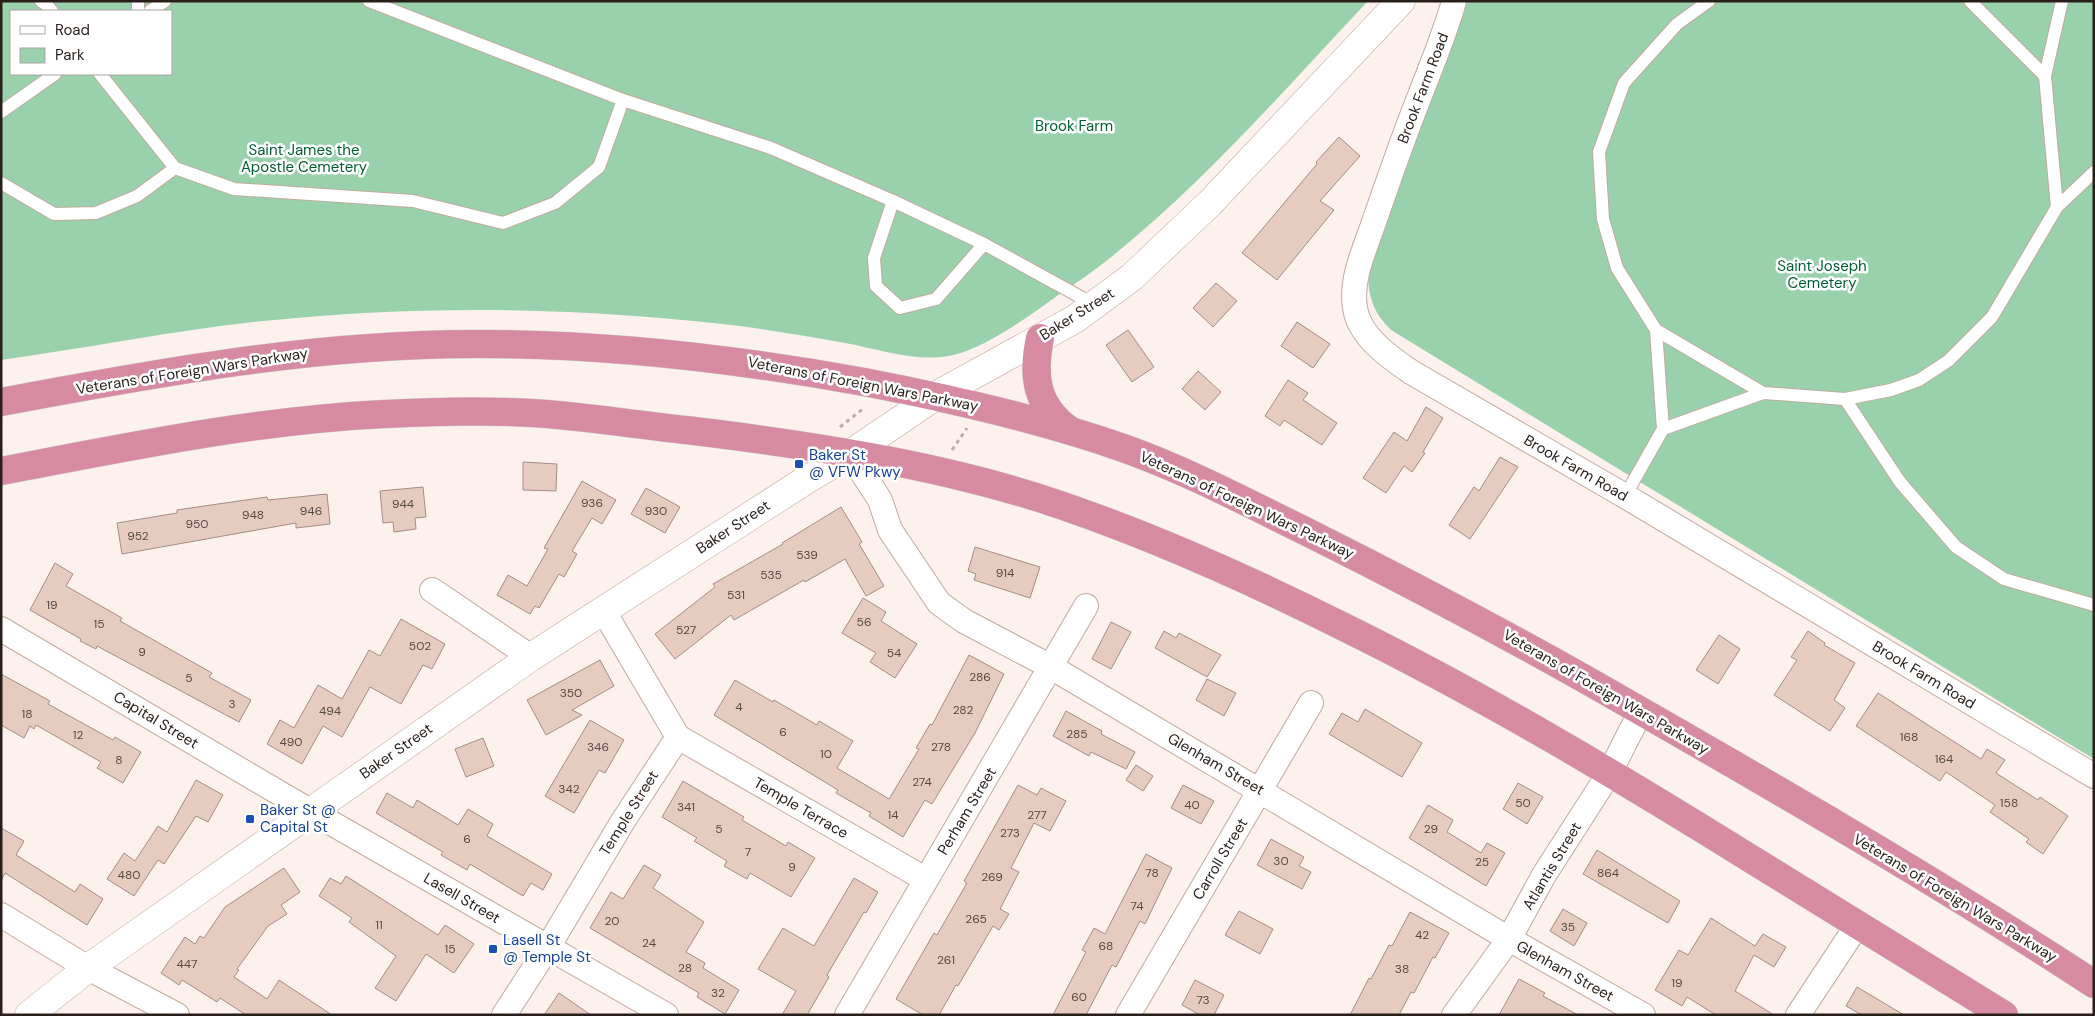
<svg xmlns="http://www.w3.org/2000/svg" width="2095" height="1016" font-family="'DM Sans',sans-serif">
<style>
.green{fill:#99d1ac;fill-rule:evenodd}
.building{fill:#e6cbc1;stroke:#a68d83}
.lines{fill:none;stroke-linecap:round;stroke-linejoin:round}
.service-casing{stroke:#c2aa9d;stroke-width:14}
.minor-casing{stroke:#c2aa9d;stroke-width:26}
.tertiary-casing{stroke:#c2aa9d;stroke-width:29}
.trunk-casing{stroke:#d4d2d1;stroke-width:29}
.path{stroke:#b9aeaa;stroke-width:3;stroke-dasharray:4 4;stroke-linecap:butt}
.service{stroke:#fff;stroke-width:12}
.minor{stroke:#fff;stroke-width:24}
.tertiary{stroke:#fff;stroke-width:28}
.trunk{stroke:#d68ba2;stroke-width:28}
.transit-dot{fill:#1a4fb4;stroke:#fff;stroke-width:2}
.labels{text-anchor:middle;stroke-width:5;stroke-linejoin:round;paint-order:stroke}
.number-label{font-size:12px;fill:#584944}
.street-label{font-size:15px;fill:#281e1a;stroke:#fff}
.park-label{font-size:15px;fill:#005f34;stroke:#fff}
.transit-label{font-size:15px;fill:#164399;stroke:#fff;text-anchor:start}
</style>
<rect width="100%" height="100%" fill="#fcf1ec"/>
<g class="green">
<path d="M1,1H1368C1285,89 1205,182 1110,258C1095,270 1078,282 1061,293C1032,314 998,339 964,352C925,366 884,350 845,343C813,337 780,332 748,327C587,307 425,304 264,321C176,330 89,348 1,360ZM11,11H171V74H11Z"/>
<path d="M1467,1H2094V759L1391,330C1372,312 1366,291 1369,265L1420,118Z"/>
</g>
<g class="building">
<polygon points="1339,137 1360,156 1320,201 1334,210 1277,280 1242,253 1317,164 1316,162"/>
<polygon points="1216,283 1237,301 1213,327 1193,308"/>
<polygon points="1297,322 1330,344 1313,368 1281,346"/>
<polygon points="1128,330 1154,367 1132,382 1106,345"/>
<polygon points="1198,371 1221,392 1205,410 1182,389"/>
<polygon points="1288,380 1308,393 1303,400 1337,423 1322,445 1284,420 1280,426 1265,416"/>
<polygon points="1426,407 1443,418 1423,452 1425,453 1412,472 1404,466 1386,493 1363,478 1394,432 1407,441"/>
<polygon points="1500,457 1518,467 1470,539 1449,525 1474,487 1479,491"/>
<polygon points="523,462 557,464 556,491 523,490"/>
<polygon points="582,481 616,500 602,524 592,518 572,551 577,554 564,577 559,574 539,608 535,606 530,614 497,595 508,575 527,586 548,549 544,548"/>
<polygon points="423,487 426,517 415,518 416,529 394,532 393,522 383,523 380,491"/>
<polygon points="646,488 680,507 665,533 631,514"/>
<polygon points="327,494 330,524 296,528 296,523 122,554 117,523 177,513 177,510 211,505 267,497 268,500"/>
<polygon points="841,507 862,542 859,544 884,586 866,596 845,559 805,582 804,580 734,620 731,615 675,659 655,634 715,587 713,584 783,544 782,543"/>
<polygon points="975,547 1040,567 1030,598 974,580 976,574 968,571"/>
<polygon points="55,563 73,574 66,586 122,618 120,621 212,673 209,677 251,700 239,722 97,646 96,649 80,641 81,639 30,610"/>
<polygon points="863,598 886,612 881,621 917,644 895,678 870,662 876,653 842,633"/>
<polygon points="401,619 445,644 432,669 423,665 401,704 370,687 342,737 323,726 302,764 267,744 280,720 294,728 318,685 342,699 369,650 380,656"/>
<polygon points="1111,622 1131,632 1111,669 1092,659"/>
<polygon points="1164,631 1176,638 1179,633 1221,655 1207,677 1155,648"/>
<polygon points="1808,631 1825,643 1824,645 1855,663 1834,700 1845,708 1830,731 1774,695 1797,660 1791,657"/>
<polygon points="1719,635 1740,649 1718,684 1696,670"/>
<polygon points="969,655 1004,674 975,733 932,804 925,800 903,837 869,816 871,813 836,793 838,790 714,715 735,680 773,702 774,700 817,725 819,721 853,741 837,768 889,799 919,749 916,748 930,724 932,725"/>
<polygon points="600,660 614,686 572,710 582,715 546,735 527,700"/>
<polygon points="1,674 50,701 48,704 113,740 115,737 141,752 123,783 97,768 101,762 36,725 34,729 30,726 24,738 1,725"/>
<polygon points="1207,679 1236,693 1224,716 1196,700"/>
<polygon points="1878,693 1981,759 1987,749 2005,760 1996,773 2038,800 2040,797 2068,816 2043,854 2026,842 2029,839 1990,812 1995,805 1946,772 1940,781 1856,726"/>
<polygon points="1365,709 1422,743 1402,777 1329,734 1342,713 1358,722"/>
<polygon points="1066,711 1102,731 1101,734 1135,752 1126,769 1091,752 1089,756 1053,736"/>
<polygon points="590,720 624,740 605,773 599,770 574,813 545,796"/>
<polygon points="483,738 494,766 466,777 455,749"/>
<polygon points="1136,765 1153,776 1143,791 1126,780"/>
<polygon points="196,780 223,795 208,822 196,816 164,864 158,860 134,896 107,879 124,853 135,861 158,826 167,832"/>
<polygon points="683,781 744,817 742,820 786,846 788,842 815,858 791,897 750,873 747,879 724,866 727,861 694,841 697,838 662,817"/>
<polygon points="1518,783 1543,797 1527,824 1503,809"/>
<polygon points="1018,785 1037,795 1041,788 1066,801 1050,831 1034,823 1011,868 1019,872 1000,909 1009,914 999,930 993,926 958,986 956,985 939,1015 923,1015 896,999 934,933 937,935 967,883 964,881"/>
<polygon points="1183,785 1214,801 1201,824 1171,808"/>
<polygon points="387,793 413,808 417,800 458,825 468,809 493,824 487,836 552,874 543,890 531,883 523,896 470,864 467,870 441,855 443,852 376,813"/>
<polygon points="1428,805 1453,820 1447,832 1481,853 1487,843 1505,853 1486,886 1409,838"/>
<polygon points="1,828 24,841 16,855 75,892 80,884 103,899 87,925 5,873 1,881"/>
<polygon points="1271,839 1304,857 1299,866 1311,872 1302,889 1257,865"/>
<polygon points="1597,850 1680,901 1668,923 1583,874"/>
<polygon points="1146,854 1172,868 1145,924 1140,921 1116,967 1112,965 1086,1015 1053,1015 1086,952 1082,950 1094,928 1105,934"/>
<polygon points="644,865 661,875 653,888 704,922 686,952 705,963 703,968 739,990 725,1014 697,997 699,993 590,928 611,892 623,899"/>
<polygon points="284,868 300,892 281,905 287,914 268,926 237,969 239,970 234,977 267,999 279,980 332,1015 246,1015 220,998 217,1002 182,980 179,985 161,973 185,937 195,944 200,936 204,938 225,907"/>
<polygon points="346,876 438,935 445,925 474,944 454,973 426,954 396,1001 375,988 396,956 349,922 352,918 319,896 330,878 341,884"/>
<polygon points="854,878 878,892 866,913 864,912 827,975 829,977 807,1015 782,1015 796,991 758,969 783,928 814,946"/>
<polygon points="1563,909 1587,923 1574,946 1550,931"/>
<polygon points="1239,911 1273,929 1260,954 1225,935"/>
<polygon points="1410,912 1449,933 1435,958 1433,957 1414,993 1411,992 1399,1015 1350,1015 1369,978 1371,979 1389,945 1392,946"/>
<polygon points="1711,918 1755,946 1763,934 1786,947 1774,967 1754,955 1735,991 1774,1015 1716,1015 1687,997 1682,1006 1655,990 1679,950 1688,955"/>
<polygon points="1519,979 1545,993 1543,996 1578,1015 1499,1015"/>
<polygon points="1195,980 1224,995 1214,1015 1200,1015 1182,1005"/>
<polygon points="1857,987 1904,1015 1862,1015 1846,1006"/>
<polygon points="559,993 591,1015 544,1015"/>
</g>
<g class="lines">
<defs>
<g id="service">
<polyline points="41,1 47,5 52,11"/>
<polyline points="369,1 623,100 771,148 893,201 984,244 1095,305"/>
<polyline points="1709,1 1677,24 1624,83 1599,152 1603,219 1617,268 1656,330 1763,393 1845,399 1891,390 1919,380 1948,361 1992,317 2057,207 2094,172"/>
<polyline points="1970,1 2045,76 2057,207"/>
<polyline points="138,11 138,1"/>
<polyline points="150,11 165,1"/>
<polyline points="100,74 175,168 234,189 413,201 503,223 555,203 599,167 623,100"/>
<polyline points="2045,76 2062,1"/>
<polyline points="1,112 55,74"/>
<polyline points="1,183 54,214 96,213 137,196 175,168"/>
<polyline points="893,201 874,258 876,286 900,308 936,299 984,244"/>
<polyline points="1656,330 1663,429"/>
<polyline points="1845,399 1900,482 1956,547 2004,579 2094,605"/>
<polyline points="1625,496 1663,429 1763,393"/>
</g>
<g id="minor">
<path d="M1454,1C1445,34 1431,66 1419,98C1403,138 1389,179 1375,219C1366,247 1350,278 1355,308C1359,336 1389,357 1411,372L1625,496L2094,776"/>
<polyline points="850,454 880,500 890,530 939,603 964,621 1051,667 1509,939 1643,1015"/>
<polyline points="432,590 531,657"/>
<polyline points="1,629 286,797 666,1015"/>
<polyline points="678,737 925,879"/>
<polyline points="1,915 88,968 177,1015"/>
<polyline points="504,1015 548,947 623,821 678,737 603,610"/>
<polyline points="847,1015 1086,606"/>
<polyline points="1128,1015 1311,703"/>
<polyline points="1454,1015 1509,939 1544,875 1610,772 1641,711"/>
<polyline points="1798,1015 1858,924"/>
</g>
<polyline id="tertiary" points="29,1015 88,968 531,657 806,480 850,454 937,395 1075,319 1132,277 1210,203 1401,1"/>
<g id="trunk">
<path d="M1040,338C1032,375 1036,406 1068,429"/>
<path d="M1,402C161,372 320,343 482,344C611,344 737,359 864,382C953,399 1041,419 1126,449C1190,472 1250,504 1311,534C1405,581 1498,630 1590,682C1760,779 1930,877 2094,984"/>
<path d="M1,471C128,447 256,420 385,414C439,411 493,410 547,414C594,418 640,425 686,430C803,444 923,462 1036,497C1142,531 1244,577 1344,627C1486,697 1621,778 1756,862C1838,913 1921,963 2004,1015"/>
</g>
</defs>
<use href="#service" class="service-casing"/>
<use href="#minor" class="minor-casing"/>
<use href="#tertiary" class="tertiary-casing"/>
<use href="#trunk" class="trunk-casing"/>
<g class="path">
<polyline points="840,427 864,408"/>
<polyline points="952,450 967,428"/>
</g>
<use href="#service" class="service"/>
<use href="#minor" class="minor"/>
<use href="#tertiary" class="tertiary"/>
<use href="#trunk" class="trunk"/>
</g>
<g class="transit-dot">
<rect x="794" y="459" width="10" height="10" rx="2.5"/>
<rect x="245" y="814" width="10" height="10" rx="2.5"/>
<rect x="488" y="944" width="10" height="10" rx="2.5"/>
</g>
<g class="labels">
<g class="number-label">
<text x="592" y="507">936</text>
<text x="403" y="508">944</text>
<text x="311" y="515">946</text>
<text x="656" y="515">930</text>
<text x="253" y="519">948</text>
<text x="197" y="528">950</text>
<text x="138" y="540">952</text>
<text x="807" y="559">539</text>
<text x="1005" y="577">914</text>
<text x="771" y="579">535</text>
<text x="736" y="599">531</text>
<text x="52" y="609">19</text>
<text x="864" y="626">56</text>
<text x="99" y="628">15</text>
<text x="686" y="634">527</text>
<text x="420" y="650">502</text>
<text x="142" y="656">9</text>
<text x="894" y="657">54</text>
<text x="980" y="681">286</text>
<text x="189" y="682">5</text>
<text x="571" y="697">350</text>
<text x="232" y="708">3</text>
<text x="739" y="711">4</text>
<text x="963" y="714">282</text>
<text x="330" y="715">494</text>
<text x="27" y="718">18</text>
<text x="783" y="736">6</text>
<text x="1077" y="738">285</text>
<text x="78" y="739">12</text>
<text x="1909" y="741">168</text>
<text x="291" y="746">490</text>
<text x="598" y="751">346</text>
<text x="941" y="751">278</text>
<text x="826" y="758">10</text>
<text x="1944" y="763">164</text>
<text x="119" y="764">8</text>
<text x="922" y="786">274</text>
<text x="569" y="793">342</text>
<text x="1523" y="807">50</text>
<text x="2009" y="807">158</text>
<text x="1192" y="809">40</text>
<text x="686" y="811">341</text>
<text x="893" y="819">14</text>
<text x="1037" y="819">277</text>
<text x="719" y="833">5</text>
<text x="1431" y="833">29</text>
<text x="1010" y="837">273</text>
<text x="467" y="843">6</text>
<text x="748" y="856">7</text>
<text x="1281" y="865">30</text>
<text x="1482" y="866">25</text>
<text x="792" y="871">9</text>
<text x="1152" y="877">78</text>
<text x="1608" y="877">864</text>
<text x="129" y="879">480</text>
<text x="992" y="881">269</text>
<text x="1137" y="910">74</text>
<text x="976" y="923">265</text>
<text x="612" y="925">20</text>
<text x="379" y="929">11</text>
<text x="1568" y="931">35</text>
<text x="1422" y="939">42</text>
<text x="649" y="947">24</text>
<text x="1106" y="950">68</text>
<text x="450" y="953">15</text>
<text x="946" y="964">261</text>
<text x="187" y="968">447</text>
<text x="685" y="972">28</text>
<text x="1402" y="973">38</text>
<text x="1677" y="987">19</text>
<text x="718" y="997">32</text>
<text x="1079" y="1001">60</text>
<text x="1203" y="1004">73</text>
</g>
<g class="street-label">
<text transform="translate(1423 88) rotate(-69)" y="5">Brook Farm Road</text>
<text transform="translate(1077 314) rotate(-32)" y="5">Baker Street</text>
<text transform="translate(192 371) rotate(-9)" y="5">Veterans of Foreign Wars Parkway</text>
<text transform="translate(863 384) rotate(11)" y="5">Veterans of Foreign Wars Parkway</text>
<text transform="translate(1576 468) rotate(30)" y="5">Brook Farm Road</text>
<text transform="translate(1247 505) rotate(25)" y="5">Veterans of Foreign Wars Parkway</text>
<text transform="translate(733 527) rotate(-33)" y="5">Baker Street</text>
<text transform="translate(1924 675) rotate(31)" y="5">Brook Farm Road</text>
<text transform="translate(1606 692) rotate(30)" y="5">Veterans of Foreign Wars Parkway</text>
<text transform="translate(156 720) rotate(31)" y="5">Capital Street</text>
<text transform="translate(396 751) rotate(-35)" y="5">Baker Street</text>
<text transform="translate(1216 764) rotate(30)" y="5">Glenham Street</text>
<text transform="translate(801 808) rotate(30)" y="5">Temple Terrace</text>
<text transform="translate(967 811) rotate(-59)" y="5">Perham Street</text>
<text transform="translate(629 813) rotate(-58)" y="5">Temple Street</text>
<text transform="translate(1220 859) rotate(-59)" y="5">Carroll Street</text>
<text transform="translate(1552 866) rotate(-59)" y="5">Atlantis Street</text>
<text transform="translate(462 898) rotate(30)" y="5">Lasell Street</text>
<text transform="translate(1955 898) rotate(31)" y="5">Veterans of Foreign Wars Parkway</text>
<text transform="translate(1565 971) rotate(29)" y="5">Glenham Street</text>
</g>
<g class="park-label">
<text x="1074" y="131">Brook Farm</text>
<text x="304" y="155">Saint James the<tspan x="304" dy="17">Apostle Cemetery</tspan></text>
<text x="1822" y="271">Saint Joseph<tspan x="1822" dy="17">Cemetery</tspan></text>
</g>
<g class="transit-label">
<text x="809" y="460">Baker St<tspan x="809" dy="17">@ VFW Pkwy</tspan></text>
<text x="260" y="815">Baker St @<tspan x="260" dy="17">Capital St</tspan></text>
<text x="503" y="945">Lasell St<tspan x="503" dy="17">@ Temple St</tspan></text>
</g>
</g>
<rect width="2095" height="1016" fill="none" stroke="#281e1a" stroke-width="5"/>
<rect x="10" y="10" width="162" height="65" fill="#ffffff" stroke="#a9a5a3"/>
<rect x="20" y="26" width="25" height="8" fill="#ffffff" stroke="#a9a5a3"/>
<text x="55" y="35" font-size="15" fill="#281e1a">Road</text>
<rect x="20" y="48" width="25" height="15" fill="#99d1ac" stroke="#a9a5a3"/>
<text x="55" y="60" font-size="15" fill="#281e1a">Park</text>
</svg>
